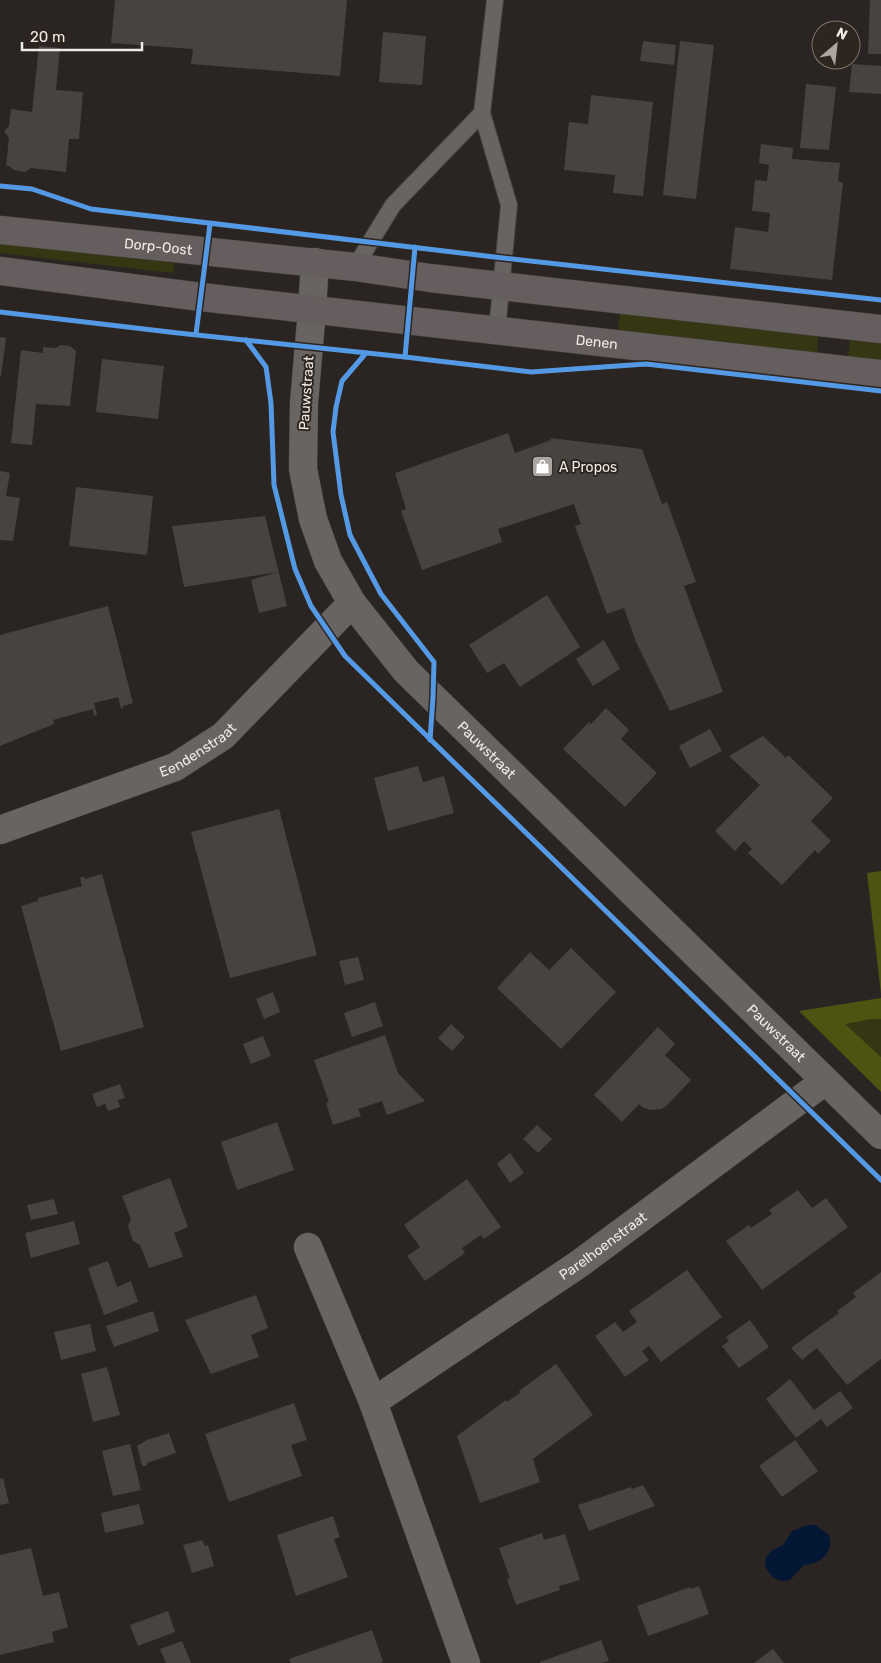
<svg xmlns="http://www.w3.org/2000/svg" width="881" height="1663" font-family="Rubik,sans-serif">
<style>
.green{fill:#343712}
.forest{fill:#4d5412}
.water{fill:#041734}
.building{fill:#474340}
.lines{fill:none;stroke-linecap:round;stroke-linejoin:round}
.service-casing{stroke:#464240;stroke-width:18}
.minor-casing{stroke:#464240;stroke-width:29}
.primary-casing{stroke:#464240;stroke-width:29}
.service{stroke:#676461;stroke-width:16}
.minor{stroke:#676461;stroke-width:28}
.primary{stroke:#665e5e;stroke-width:28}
.cycleway-casing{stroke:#2d251e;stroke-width:8}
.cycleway{stroke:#5399e6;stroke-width:5}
.labels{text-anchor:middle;stroke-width:4;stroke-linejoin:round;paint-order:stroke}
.street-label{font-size:14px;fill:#f0ebe6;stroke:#2d251e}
.poi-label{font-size:14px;fill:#f0ebe6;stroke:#2d251e;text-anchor:start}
</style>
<rect width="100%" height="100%" fill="#2a2522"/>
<g class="green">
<polygon points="0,243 175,263 173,273 0,253"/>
<polygon points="621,307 819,329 817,353 618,330"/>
<polygon points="851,333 881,336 881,360 848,356"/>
<polygon points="872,1019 881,1019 881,1057 844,1024"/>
</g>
<g class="forest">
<polygon points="881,871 881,994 867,873"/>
<polygon points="881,998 881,1019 872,1019 845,1024 881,1057 881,1092 799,1011"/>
</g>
<path class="water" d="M808,1525H815L828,1534C836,1552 820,1564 804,1565L790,1580C778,1584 769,1576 765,1565L766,1557L771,1551L783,1545L792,1531Z"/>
<g class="building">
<polygon points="115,0 347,0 340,76 191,64 193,49 111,43"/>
<polygon points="870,0 881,0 881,54 868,54"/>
<polygon points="383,32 426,36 422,85 379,82"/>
<polygon points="643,41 676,45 674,65 640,61"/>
<polygon points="680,41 714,45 696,199 663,195"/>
<polygon points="39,46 60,48 56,90 83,92 79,139 69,139 66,172 31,168 25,172 14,170 9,166 6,166 9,138 4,131 9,126 11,109 32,112"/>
<polygon points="852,64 881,66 881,94 849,92"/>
<polygon points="806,84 836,87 829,150 800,148"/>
<polygon points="591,95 653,102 643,196 613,193 615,175 564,170 569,122 588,124"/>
<polygon points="761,144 793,148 792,159 840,163 838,181 843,183 832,280 730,269 735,227 768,232 770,213 752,211 755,180 767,181 769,165 759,163"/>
<polygon points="0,337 6,338 1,376 0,376"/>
<polygon points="60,345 70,346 76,351 70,406 36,404 32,445 11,443 21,350 43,353 43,347 56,348"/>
<polygon points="102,359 164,366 158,419 96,412"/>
<polygon points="508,433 515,453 551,440 550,438 642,449 662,504 667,502 696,582 684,586 723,692 670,711 636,642 624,608 607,614 575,526 581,524 574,504 498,529 502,542 422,570 401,511 406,509 395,473"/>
<polygon points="0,471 10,473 6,496 20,498 13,541 0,540"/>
<polygon points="76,487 153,496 147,555 69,546"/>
<polygon points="265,516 287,606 259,613 251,580 278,572 184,587 172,526"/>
<polygon points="547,595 580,647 520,687 504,663 487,673 469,645"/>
<polygon points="108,606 133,703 123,706 123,708 121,708 118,697 94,703 97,715 94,716 93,709 53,720 54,724 0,746 0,635"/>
<polygon points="604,640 620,669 593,686 576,659"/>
<polygon points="606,708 629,730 621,739 657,773 625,807 563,749 589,722 591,724"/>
<polygon points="710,729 722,751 690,768 679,746"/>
<polygon points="763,736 786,758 788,755 833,798 811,821 831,841 818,854 815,850 782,885 748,853 752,849 744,841 735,851 715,831 760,785 729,756"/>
<polygon points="418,766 423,782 444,776 454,813 388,831 374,778"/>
<polygon points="279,809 317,955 230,978 191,832"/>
<polygon points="102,874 144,1027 61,1051 21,906 38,901 38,898 82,886 80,878 84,876 85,879"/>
<polygon points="571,948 616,992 561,1049 497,988 530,952 549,970"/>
<polygon points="358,957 364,980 345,985 339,961"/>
<polygon points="273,992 280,1012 264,1019 256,999"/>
<polygon points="375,1002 383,1026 352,1037 344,1013"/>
<polygon points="451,1024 465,1037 452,1051 438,1038"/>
<polygon points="658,1027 675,1044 665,1055 691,1080 668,1104 662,1109 650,1110 642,1107 639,1104 622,1122 594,1095"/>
<polygon points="385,1035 398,1073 425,1101 387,1115 382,1101 358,1109 361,1116 333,1125 326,1103 329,1102 314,1060"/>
<polygon points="263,1036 271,1056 251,1064 243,1044"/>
<polygon points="120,1084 125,1098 118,1100 120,1107 108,1111 105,1104 97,1107 92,1094"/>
<polygon points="277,1122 294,1170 237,1190 221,1142"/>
<polygon points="537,1125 552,1139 538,1153 523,1139"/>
<polygon points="510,1153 524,1173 510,1183 497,1164"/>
<polygon points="170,1178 188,1227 174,1233 183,1257 149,1268 140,1245 133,1241 128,1226 131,1219 122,1196"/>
<polygon points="467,1179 501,1227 484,1239 481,1235 462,1248 465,1253 425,1281 407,1256 420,1247 404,1225"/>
<polygon points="798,1190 812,1208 826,1198 848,1227 762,1290 726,1241 749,1225 751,1228 772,1214 769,1210"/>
<polygon points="54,1199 58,1214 31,1220 27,1205"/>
<polygon points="74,1221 80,1244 31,1258 25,1233"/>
<polygon points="108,1261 117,1287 131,1281 138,1302 104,1315 88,1268"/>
<polygon points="687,1270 722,1317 661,1362 649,1346 642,1351 649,1360 625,1377 595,1336 615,1322 623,1332 637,1322 629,1311"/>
<polygon points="881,1272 881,1359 847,1385 817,1348 802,1360 791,1348 839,1313 837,1311 856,1297 853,1293"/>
<polygon points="256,1295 268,1328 251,1335 259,1357 211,1374 185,1320"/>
<polygon points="153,1311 159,1331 114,1347 106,1326"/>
<polygon points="750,1320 769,1347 739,1368 722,1346 729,1341 726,1337"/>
<polygon points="90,1324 96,1351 61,1360 54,1332"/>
<polygon points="556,1364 593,1415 533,1459 540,1482 480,1503 457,1436 506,1400 507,1402 520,1393 519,1391"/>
<polygon points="107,1367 120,1415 93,1422 81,1374"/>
<polygon points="790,1379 814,1410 840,1391 853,1408 827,1427 821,1419 796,1438 766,1399"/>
<polygon points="294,1403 307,1440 291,1445 302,1476 229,1502 205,1434"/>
<polygon points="169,1433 176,1453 147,1463 147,1466 142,1466 137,1446 147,1440"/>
<polygon points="795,1440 818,1471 782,1497 759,1466"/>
<polygon points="130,1444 141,1490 113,1496 102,1451"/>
<polygon points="3,1478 9,1503 0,1505 0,1479"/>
<polygon points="643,1485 655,1506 589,1531 578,1505 631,1487 632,1489"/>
<polygon points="139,1504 144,1524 105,1533 101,1513"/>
<polygon points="333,1516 340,1537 334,1539 348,1577 296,1596 277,1535"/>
<polygon points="542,1533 544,1540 565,1534 580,1580 559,1586 560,1590 516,1605 507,1579 510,1578 499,1548"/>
<polygon points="202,1540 205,1546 208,1545 214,1566 192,1573 183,1545"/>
<polygon points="31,1548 43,1596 59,1592 68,1627 52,1632 54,1642 0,1655 0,1555"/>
<polygon points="699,1586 709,1614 648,1636 637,1606 690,1587 691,1589"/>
<polygon points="168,1611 175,1632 138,1646 130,1625"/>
<polygon points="372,1630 383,1662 380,1663 291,1663 289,1659"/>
<polygon points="601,1640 609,1661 601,1663 540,1663 540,1662"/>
<polygon points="182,1641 191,1663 166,1663 160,1649"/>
<polygon points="773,1649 784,1663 754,1663"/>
</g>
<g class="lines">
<defs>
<g id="service">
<polyline points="482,113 509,205 497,330"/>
<polyline points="355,267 393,205 482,113 495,0"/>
</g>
<g id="minor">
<path id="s1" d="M315,262L312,310L304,403L303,469L313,519L328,561L352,603L406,671L881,1135"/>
<path id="s2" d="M0,830L175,767L223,736L352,603"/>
<polyline points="308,1247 373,1402"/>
<path id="s3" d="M466,1663L373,1402L579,1264L825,1081"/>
</g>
<g id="primary">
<path id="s4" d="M0,230L355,267L430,278L881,329"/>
<path id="s5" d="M0,271L201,297L881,374"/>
</g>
</defs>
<use href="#service" class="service-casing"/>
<use href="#minor" class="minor-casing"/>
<use href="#primary" class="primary-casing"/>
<use href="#service" class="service"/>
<use href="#minor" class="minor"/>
<use href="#primary" class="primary"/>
<defs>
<g id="cycleway">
<polyline points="0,186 32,189 91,209 503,258 881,300"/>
<polyline points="0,312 178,333 405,357 415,247"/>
<polyline points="196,334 210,224"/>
<polyline points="246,340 266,367 271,403 274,485 295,569 311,606 345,656 881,1180"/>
<polyline points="366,353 342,381 336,407 333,432 341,495 350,535 381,594 434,662 433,697 430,740"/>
<polyline points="405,357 531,372 646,364 881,391"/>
</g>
</defs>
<use href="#cycleway" class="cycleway-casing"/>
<use href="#cycleway" class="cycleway"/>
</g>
<defs>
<symbol id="shop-square" viewBox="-11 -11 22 22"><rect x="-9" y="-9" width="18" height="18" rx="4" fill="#aba6a1" stroke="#2d251e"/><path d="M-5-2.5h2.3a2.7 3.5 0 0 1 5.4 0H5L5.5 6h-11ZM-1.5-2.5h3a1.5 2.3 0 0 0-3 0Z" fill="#fff"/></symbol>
</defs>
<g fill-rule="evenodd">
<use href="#shop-square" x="530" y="454" width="25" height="25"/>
</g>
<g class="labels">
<g class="street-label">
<text dy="5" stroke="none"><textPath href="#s4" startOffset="159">Dorp-Oost</textPath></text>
<text dy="5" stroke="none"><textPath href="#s5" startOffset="601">Denen</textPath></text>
<text transform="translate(306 393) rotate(-86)" y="5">Pauwstraat</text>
<text dy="5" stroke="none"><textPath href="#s2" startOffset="214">Eendenstraat</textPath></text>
<text dy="5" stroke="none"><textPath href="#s1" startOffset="551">Pauwstraat</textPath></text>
<text dy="5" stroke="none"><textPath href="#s1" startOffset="956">Pauwstraat</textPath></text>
<text dy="5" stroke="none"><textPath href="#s3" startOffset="555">Parelhoenstraat</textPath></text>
</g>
<g class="poi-label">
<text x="559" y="472">A Propos</text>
</g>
</g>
<g transform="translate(836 45) rotate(28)"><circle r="24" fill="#2d251e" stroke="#7b746e"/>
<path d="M0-4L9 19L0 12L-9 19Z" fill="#aba6a1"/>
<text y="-8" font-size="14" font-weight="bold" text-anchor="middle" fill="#f0ebe6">N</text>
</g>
<path d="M22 42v8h120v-8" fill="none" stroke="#f0ebe6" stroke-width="2.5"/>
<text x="30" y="42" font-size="15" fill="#f0ebe6" stroke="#2d251e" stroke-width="4" paint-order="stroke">20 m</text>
</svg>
